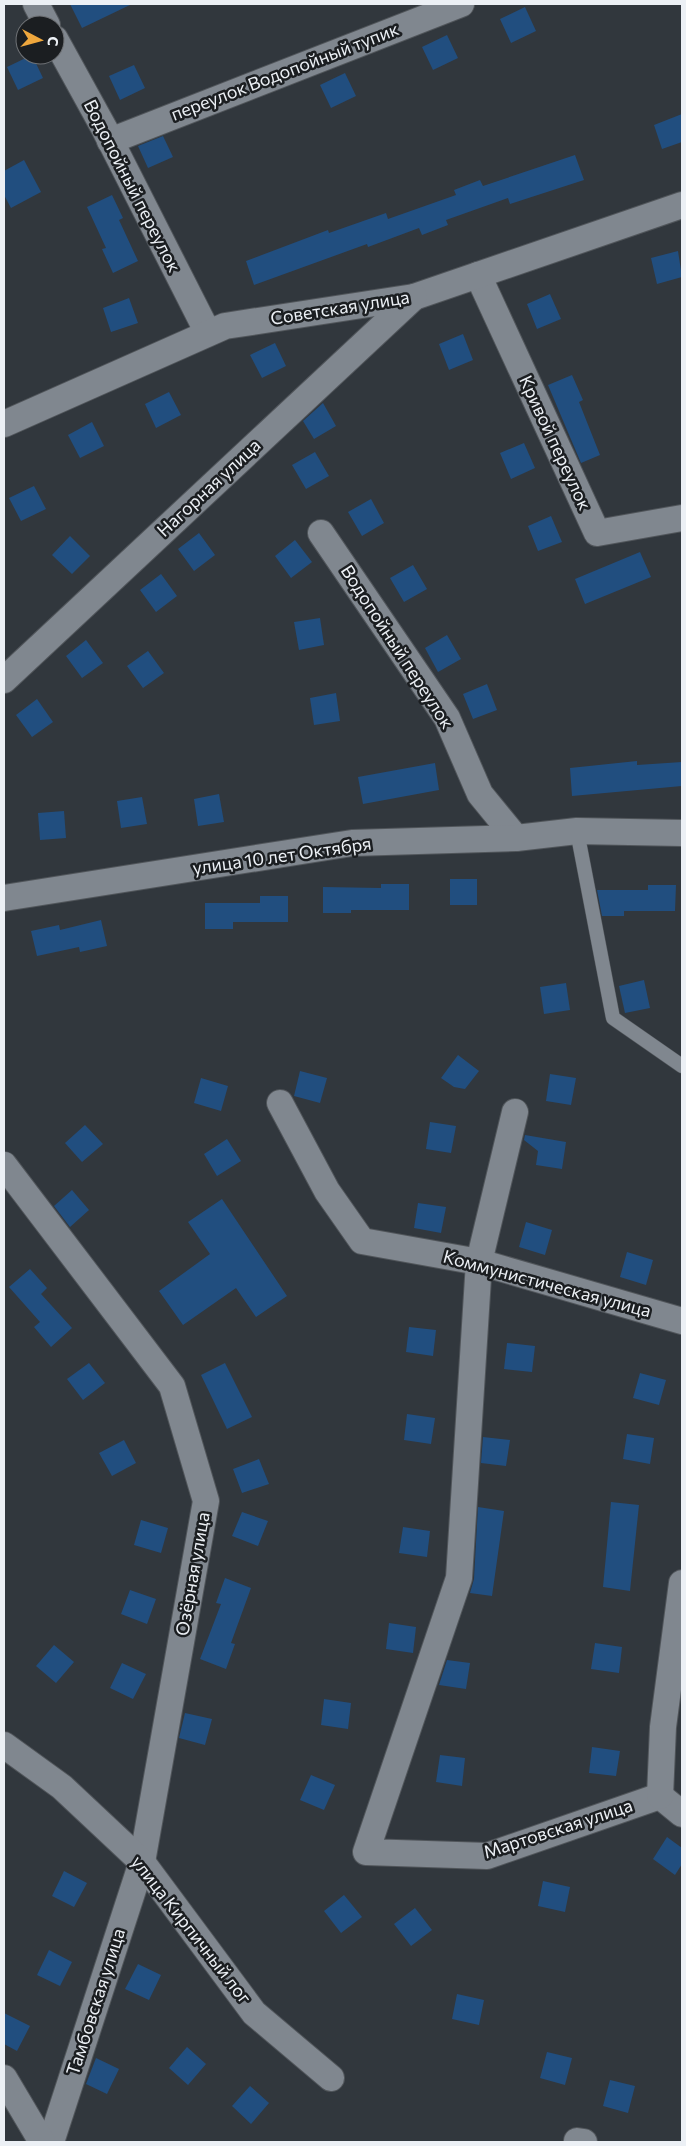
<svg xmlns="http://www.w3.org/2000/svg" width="686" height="2146" font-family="Commissioner,sans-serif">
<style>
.building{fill:#214e7f}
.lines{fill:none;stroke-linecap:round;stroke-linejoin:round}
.service-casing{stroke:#50555a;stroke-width:15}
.minor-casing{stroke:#50555a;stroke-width:28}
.service{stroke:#80878f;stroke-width:14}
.minor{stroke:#80878f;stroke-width:26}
.labels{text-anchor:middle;stroke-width:5;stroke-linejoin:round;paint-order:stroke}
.street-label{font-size:18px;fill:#ecf0f5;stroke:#1b1e21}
</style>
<rect width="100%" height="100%" fill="#31373d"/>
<g class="building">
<polygon points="70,4 132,4 82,28"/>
<polygon points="525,7 536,31 511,43 500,19"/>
<polygon points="447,35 458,58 433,70 422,47"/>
<polygon points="32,55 43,78 18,90 7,67"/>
<polygon points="134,65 145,88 120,100 109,76"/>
<polygon points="345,73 356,96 331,108 320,85"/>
<polygon points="682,114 682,142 662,149 654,125"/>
<polygon points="163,136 173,157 148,168 138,146"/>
<polygon points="575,155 584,180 510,204 508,198 446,220 448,225 422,235 419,228 368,247 367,244 254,285 246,261 328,230 329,233 386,213 388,219 456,195 454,190 480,180 483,186"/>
<polygon points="24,160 41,192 11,208 4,195 4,171"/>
<polygon points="112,195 123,218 119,220 138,261 113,273 102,249 106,248 87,207"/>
<polygon points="678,251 682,277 657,284 651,258"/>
<polygon points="550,294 561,319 537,329 527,304"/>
<polygon points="129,298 138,323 111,332 103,308"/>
<polygon points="463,334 473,360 449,370 439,344"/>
<polygon points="275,343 286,366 262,378 250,355"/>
<polygon points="572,375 583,400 579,402 600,455 581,463 548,385"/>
<polygon points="169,392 181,415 156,428 145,404"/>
<polygon points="323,403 336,426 314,439 303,421"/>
<polygon points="92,422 104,446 80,458 68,435"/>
<polygon points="524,443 535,468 511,479 500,453"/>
<polygon points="315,452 329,476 306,489 292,465"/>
<polygon points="34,486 46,509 21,521 9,498"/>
<polygon points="371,499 384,523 362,536 348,512"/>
<polygon points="551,516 562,542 538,551 528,526"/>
<polygon points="199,533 215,555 194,571 178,549"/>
<polygon points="70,536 90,556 72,574 52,555"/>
<polygon points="295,540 312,562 291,578 275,556"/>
<polygon points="640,552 651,577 585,604 575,579"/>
<polygon points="413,565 427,589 404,602 390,578"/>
<polygon points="161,574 177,596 156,612 140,590"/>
<polygon points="320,618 324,645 299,650 294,622"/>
<polygon points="447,635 461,659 438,672 425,648"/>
<polygon points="86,640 103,663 82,678 66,656"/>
<polygon points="148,651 164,673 143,688 127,666"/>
<polygon points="487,684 497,710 473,719 463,694"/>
<polygon points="336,693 340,721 314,725 310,698"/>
<polygon points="37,699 53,722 32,737 16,715"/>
<polygon points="637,761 637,765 682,762 682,786 572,796 570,768"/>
<polygon points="435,763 439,790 363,804 358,777"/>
<polygon points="219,794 224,822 198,826 194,799"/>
<polygon points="142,797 147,824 121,828 117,801"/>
<polygon points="64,811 66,838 40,840 38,813"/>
<rect x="450" y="879" width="27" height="26"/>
<polygon points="381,884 409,884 409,910 351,910 351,913 323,913 323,887 381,888"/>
<polygon points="648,885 676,885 675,911 624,911 624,916 602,916 597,890 648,890"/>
<polygon points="260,896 288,896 288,922 233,922 233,929 205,929 205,903 260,903"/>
<polygon points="101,920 107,946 80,952 79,947 37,956 31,931 59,925 60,930"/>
<polygon points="644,980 650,1008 625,1013 619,986"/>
<polygon points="566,983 570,1010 544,1014 540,987"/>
<polygon points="458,1055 479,1071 465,1089 454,1087 441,1078"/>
<polygon points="300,1071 327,1078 320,1103 294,1096"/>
<polygon points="550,1074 576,1078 571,1105 546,1101"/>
<polygon points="201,1078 228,1086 221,1111 194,1103"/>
<polygon points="430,1122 456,1126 451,1153 426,1149"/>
<polygon points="85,1125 103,1144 82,1162 65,1143"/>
<polygon points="525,1135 566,1142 562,1169 536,1165 538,1151 524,1140"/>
<polygon points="227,1139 241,1161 217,1176 204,1154"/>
<polygon points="72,1190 89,1210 70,1227 54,1206"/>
<polygon points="222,1199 287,1296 256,1317 236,1288 183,1325 159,1291 210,1254 188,1222"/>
<polygon points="418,1203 446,1207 441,1233 414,1228"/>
<polygon points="526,1222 552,1230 545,1255 519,1247"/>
<polygon points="627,1252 653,1260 646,1285 620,1277"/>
<polygon points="30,1269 47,1288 41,1294 72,1328 51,1347 34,1327 40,1322 9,1287"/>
<polygon points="409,1327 436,1330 433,1356 406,1352"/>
<polygon points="507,1343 535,1346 532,1372 504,1369"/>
<polygon points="89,1363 105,1383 83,1400 67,1379"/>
<polygon points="225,1363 252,1417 227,1429 201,1375"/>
<polygon points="640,1373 666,1380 659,1405 633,1398"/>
<polygon points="407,1414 435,1418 431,1444 404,1440"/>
<polygon points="627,1434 654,1438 650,1464 623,1459"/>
<polygon points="483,1437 510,1440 506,1466 481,1463"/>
<polygon points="124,1440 136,1463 112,1476 99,1453"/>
<polygon points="259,1459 269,1484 242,1493 233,1469"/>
<polygon points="611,1502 639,1505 630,1591 603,1587"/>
<polygon points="478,1507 504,1511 492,1596 470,1593 474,1579"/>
<polygon points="242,1512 268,1521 258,1546 232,1536"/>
<polygon points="141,1520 168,1528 161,1553 134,1545"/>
<polygon points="403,1527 430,1531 427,1557 399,1553"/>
<polygon points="225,1578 251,1588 231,1643 235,1644 226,1669 200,1659 221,1604 216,1603"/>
<polygon points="130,1590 156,1599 147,1624 121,1614"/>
<polygon points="389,1623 416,1627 413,1653 386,1649"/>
<polygon points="595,1643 622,1647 619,1673 591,1669"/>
<polygon points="54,1645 74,1662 56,1683 36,1666"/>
<polygon points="447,1660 470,1663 466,1689 439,1685"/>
<polygon points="122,1663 146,1674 133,1699 110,1688"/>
<polygon points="324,1699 351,1703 348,1729 321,1725"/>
<polygon points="185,1713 212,1719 205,1745 179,1738"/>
<polygon points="592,1747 620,1751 616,1776 589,1773"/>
<polygon points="440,1755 465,1758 462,1786 436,1782"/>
<polygon points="311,1775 335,1785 324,1810 300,1800"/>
<polygon points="667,1837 682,1848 682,1864 675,1875 653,1859"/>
<polygon points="64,1871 87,1883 74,1907 52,1896"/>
<polygon points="543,1881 570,1887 565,1912 538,1906"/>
<polygon points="344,1895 362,1917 341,1933 324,1911"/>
<polygon points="415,1908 432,1930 411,1946 394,1924"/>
<polygon points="49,1950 72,1962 60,1986 37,1975"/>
<polygon points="138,1964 161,1975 149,2000 125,1989"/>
<polygon points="457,1994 484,2000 479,2025 452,2019"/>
<polygon points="4,2013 30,2026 17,2051 4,2044"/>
<polygon points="187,2047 206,2064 188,2085 169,2068"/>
<polygon points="547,2052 572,2058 565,2085 540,2078"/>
<polygon points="96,2058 119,2069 107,2094 86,2084"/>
<polygon points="610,2080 635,2086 628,2113 603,2106"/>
<polygon points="250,2086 269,2103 251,2124 232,2106"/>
</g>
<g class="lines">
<defs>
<polyline id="service" points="577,831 613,1018 682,1066"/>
<g id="minor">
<polyline points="36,4 47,25"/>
<polyline points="55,39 104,128 208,333"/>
<polyline points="110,141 461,4"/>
<polyline points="478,275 597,533 682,518"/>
<polyline points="4,424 225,326 414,297 682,205"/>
<polyline points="321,533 447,718 480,794 516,838"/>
<polyline points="4,680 414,297"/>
<polyline points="4,898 352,843 516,838 577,831 682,833"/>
<polyline points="280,1103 327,1191 362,1241 479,1262 682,1321"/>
<polyline points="515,1112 479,1262 459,1578 366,1852 487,1856 660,1796 682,1814"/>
<polyline points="4,1165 172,1386 206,1501 142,1862 51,2142"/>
<polyline points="4,1745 62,1787 142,1862 254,2013 331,2078"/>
<polyline points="660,1796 663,1727 682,1583"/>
<polyline points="4,2078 42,2142"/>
<polyline points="577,2141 584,2142"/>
</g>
</defs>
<use href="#service" class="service-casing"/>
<use href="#minor" class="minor-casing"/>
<use href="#service" class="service"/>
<use href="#minor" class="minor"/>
</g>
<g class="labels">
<g class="street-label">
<text transform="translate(285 72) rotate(-21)" y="6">переулок Водопойный тупик</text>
<text transform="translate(132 186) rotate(63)" y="6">Водопойный переулок</text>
<text transform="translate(340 308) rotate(-9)" y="6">Советская улица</text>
<text transform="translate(555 443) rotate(65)" y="6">Кривой переулок</text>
<text transform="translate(209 488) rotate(-43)" y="6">Нагорная улица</text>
<text transform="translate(397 647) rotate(57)" y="6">Водопойный переулок</text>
<text transform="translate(282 856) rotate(-8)" y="6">улица 10 лет Октября</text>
<text transform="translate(547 1284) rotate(15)" y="6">Коммунистическая улица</text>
<text transform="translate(193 1574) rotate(-80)" y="6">Озёрная улица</text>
<text transform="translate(558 1829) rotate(-18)" y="6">Мартовская улица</text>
<text transform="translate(191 1930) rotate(52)" y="6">улица Кирпичный лог</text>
<text transform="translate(96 2002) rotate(-72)" y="6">Тамбовская улица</text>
</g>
</g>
<rect width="686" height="2146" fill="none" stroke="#ecf0f5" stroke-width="10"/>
<g transform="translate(40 40) rotate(96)"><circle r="24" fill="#1b1e21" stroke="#6f7276"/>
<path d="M0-4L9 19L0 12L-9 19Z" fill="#efa73d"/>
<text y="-8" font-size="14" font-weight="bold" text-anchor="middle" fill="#ecf0f5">С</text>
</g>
</svg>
